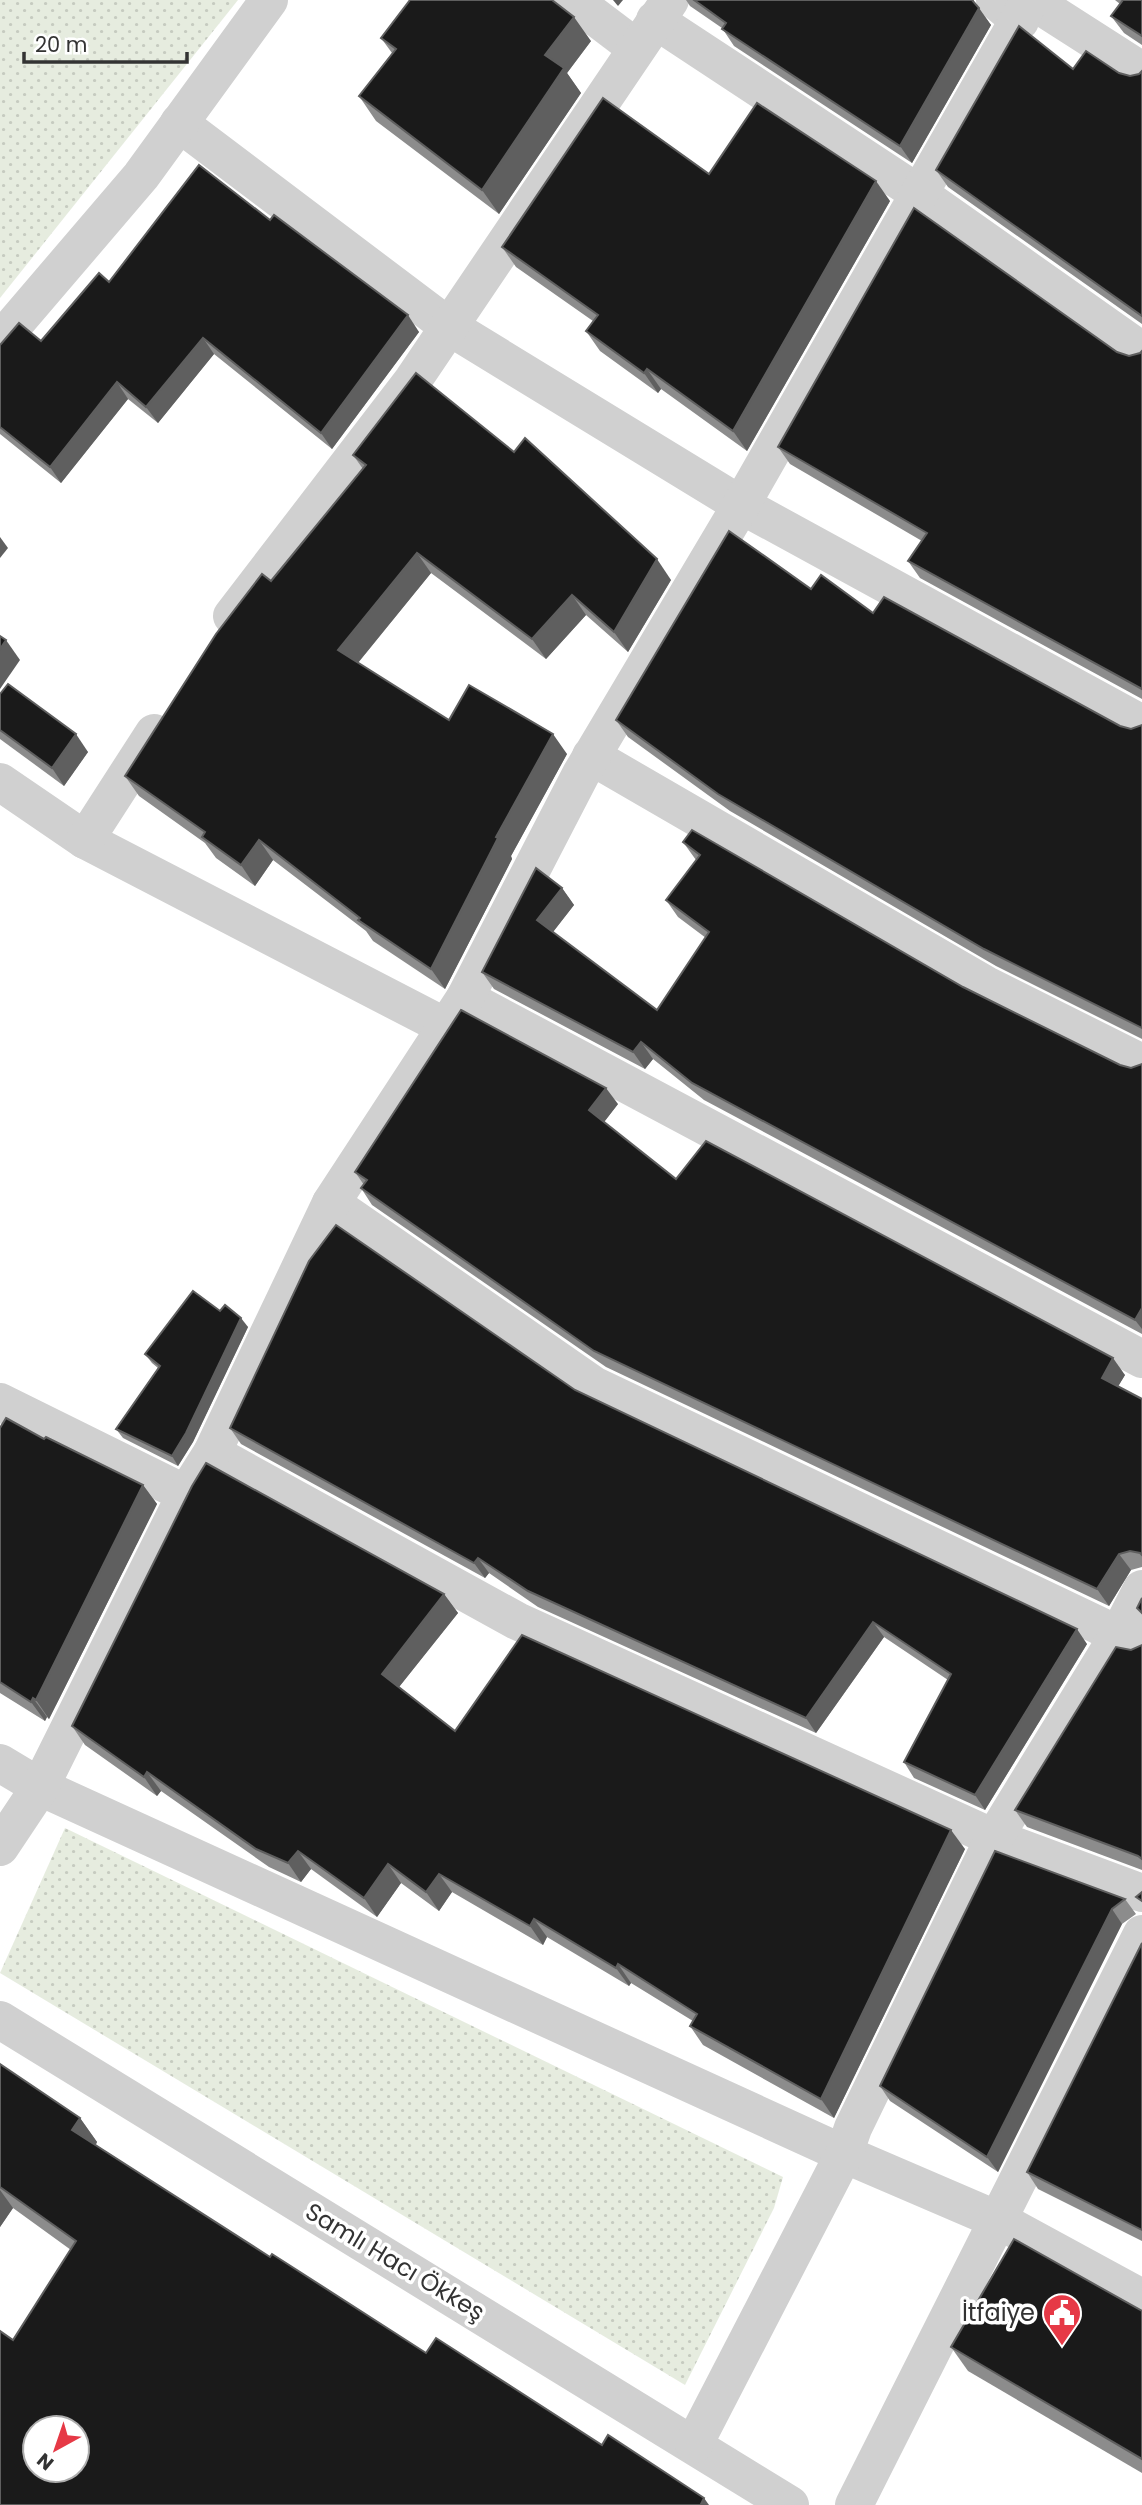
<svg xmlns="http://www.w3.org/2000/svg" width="1142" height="2505" font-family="Poppins,sans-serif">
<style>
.park{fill:url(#park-dots)}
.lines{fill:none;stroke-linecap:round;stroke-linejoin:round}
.minor{stroke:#d0d0d0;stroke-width:38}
.wall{fill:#8c8c8c}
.shaded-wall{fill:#5f5f5f}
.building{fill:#1a1a1a;stroke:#5f5f5f;stroke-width:2;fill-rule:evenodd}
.labels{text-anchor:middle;stroke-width:7;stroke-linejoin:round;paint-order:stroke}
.street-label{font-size:24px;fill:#333;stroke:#fff}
.poi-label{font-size:24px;fill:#333;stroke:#fff;text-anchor:end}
</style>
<defs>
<pattern id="park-dots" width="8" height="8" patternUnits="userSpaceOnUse" patternTransform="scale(1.75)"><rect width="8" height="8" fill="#e6ecdf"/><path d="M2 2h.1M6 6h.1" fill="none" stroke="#c6cbc0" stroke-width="1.8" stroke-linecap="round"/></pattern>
</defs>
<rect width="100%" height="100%" fill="#fff"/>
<g class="park">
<polygon points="0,0 238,0 0,298"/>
<polygon points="65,1828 783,2177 774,2208 685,2385 0,1973"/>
</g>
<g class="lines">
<g class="minor">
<polyline points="573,0 635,47"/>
<polyline points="995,0 1020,21"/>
<polyline points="1031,0 1142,71"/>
<polyline points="655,20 918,193 1142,351"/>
<polyline points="179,123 448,326 741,505 1142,724"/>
<polyline points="0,341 141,176 269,0"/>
<polyline points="232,616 413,380 670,0"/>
<polyline points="591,756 986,985 1142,1063"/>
<polyline points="0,782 85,840 446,1027"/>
<polyline points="85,840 154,733"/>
<polyline points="465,998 1142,1359"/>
<polyline points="331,1203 595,1386 1140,1645"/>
<polyline points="0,1402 186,1494"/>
<polyline points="212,1453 517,1621 994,1838 1142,1893"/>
<polyline points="0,1763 40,1787 844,2154 1000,2221 1142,2298"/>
<polyline points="0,1847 40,1787 186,1494 212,1453 331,1203 465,998 581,774 741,505 1030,0"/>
<polyline points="0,2020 790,2505"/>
<polyline points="694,2444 844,2154 853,2128 994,1838 1118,1636 1142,1589"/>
<polyline points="854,2505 1142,1934"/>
</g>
</g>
<g class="wall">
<polygon points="686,0 974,0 974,3 991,25 912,163 734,46 722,28 690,6"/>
<polygon points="1115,0 1142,0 1142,45 1124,33 1111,16 1120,4"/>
<polygon points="381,38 591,41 567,73 581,93 499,214 376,121 359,96 392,53"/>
<polygon points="1073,69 1119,73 1130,76 1139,74 1142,71 1142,324 948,187 936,170"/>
<polygon points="709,174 890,201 747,451 661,389 658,393 600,351 586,331 593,321 516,267 502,247"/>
<polygon points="270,220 419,332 332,449 214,354 158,423 128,399 61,483 0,434 0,345 41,341 109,282"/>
<polygon points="1142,351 1142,699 920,578 908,561 922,541 790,464 778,447 1117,352 1129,356 1140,353"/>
<polygon points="353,455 671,580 628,652 586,615 546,659 431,573 358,663 449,720 567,754 511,856 512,859 445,989 373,941 366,931 273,860 255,886 216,858 205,843 139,796 125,776 271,581 363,469"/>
<polygon points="811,589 873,613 1120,726 1131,729 1142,725 1142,1039 996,966 730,811 628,737 616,720"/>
<polygon points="0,694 88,752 64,786 0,739"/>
<polygon points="683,842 963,987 1120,1065 1131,1068 1142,1064 1142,1334 704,1100 653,1059 645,1069 494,989 482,972 562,888 574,905 553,932 657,1010 706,938 678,917 666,900 696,860"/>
<polygon points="618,1104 604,1122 676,1179 1125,1375 1118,1386 1142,1399 1142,1567 1131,1570 1109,1606 606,1367 372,1205 361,1188 364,1185 355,1172"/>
<polygon points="220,1311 248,1327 193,1442 178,1466 123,1438 116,1429 158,1368 152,1363 145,1354"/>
<polygon points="575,1390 1087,1644 985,1810 914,1778 904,1762 948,1680 884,1637 816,1733 538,1607 489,1573 485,1578 241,1444 230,1428"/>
<polygon points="0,1428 44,1439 143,1485 157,1504 49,1719 47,1717 45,1721 0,1693"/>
<polygon points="444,1594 458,1613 399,1687 455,1731 965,1849 834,2118 703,2045 690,2026 693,2021 631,1983 629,1986 547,1937 543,1945 452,1892 439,1911 401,1883 377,1917 311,1869 301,1882 269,1867 161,1791 157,1796 85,1745 72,1726"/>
<polygon points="1142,1645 1142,1870 1027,1827 1015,1810 1131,1650"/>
<polygon points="1125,1899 1136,1914 1122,1924 998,2172 890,2101 880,2086"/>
<polygon points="1142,1943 1142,2241 1038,2189 1027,2172"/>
<polygon points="0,2064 80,2118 97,2142 96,2145 270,2257 426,2353 602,2445 13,2340 71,2250 13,2208 0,2227"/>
<polygon points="1142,2311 1142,2473 968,2371 951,2347"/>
</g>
<g class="shaded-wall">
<polygon points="613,0 623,0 618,6"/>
<polygon points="979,8 991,25 912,163 900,146"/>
<polygon points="574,17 591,41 567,73 581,93 499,214 482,190 545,55"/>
<polygon points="876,181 890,201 747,451 733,431"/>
<polygon points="408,315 419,332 332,449 321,433"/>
<polygon points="203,338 214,354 158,423 146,407"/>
<polygon points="647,369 661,389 658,393 644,373"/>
<polygon points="117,382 128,399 61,483 50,467"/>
<polygon points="0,537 8,548 0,558"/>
<polygon points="417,553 431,573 352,670 338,650"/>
<polygon points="657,559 671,580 628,652 614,632"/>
<polygon points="572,595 586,615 546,659 532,639"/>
<polygon points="6,640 20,660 0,689 0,649"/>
<polygon points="76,734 88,752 64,786 52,768"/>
<polygon points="553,734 567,754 511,856 512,859 445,989 431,969 496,837"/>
<polygon points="259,840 273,860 255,886 241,865"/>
<polygon points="562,888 574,905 549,937 537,920"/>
<polygon points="641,1042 653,1059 645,1069 633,1052"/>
<polygon points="606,1088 618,1104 601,1126 589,1110"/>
<polygon points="1142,1308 1142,1329 1135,1320"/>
<polygon points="241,1318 248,1327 193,1442 178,1466 172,1456"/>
<polygon points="1113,1358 1125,1375 1113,1395 1102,1378"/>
<polygon points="143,1485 157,1504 49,1719 36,1700"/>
<polygon points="1119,1554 1131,1570 1109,1606 1097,1589"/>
<polygon points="478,1558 489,1573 485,1578 474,1563"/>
<polygon points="444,1594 458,1613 395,1692 382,1674"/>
<polygon points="873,1622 884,1637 816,1733 806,1718"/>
<polygon points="1077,1629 1087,1644 985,1810 975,1795"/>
<polygon points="33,1698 47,1717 45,1721 31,1702"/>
<polygon points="147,1772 161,1791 157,1796 144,1777"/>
<polygon points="951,1830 965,1849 834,2118 821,2099"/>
<polygon points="298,1851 311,1869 301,1882 288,1863"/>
<polygon points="388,1864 401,1883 377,1917 364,1898"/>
<polygon points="439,1874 452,1892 439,1911 426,1892"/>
<polygon points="1112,1909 1122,1924 998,2172 987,2157"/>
<polygon points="534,1919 547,1937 543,1945 530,1926"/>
<polygon points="618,1964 631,1983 629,1986 616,1968"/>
<polygon points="80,2118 97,2142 89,2154 72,2130"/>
<polygon points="0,2190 13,2208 0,2227"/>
<polygon points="704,2498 709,2505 702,2505 701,2504"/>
</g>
<g class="building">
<polygon points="410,0 552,0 574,17 545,55 564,68 482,190 359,96 396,49 381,38"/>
<polygon points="694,0 972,0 979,8 900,146 722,29 726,23"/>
<polygon points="1123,0 1142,0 1142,36 1111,16"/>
<polygon points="1019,26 1073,69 1086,51 1119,73 1130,76 1139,74 1142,71 1142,316 936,170"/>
<polygon points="603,98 709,174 757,103 876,181 733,431 647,369 644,373 586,331 598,315 502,247"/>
<polygon points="199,165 270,220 274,215 408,315 321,433 203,338 146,407 117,382 50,467 0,427 0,345 19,323 41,341 99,273 109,282"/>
<polygon points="914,208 1117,352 1129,356 1140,353 1142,351 1142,689 908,561 927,533 778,447"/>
<polygon points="416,373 514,452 525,438 657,559 614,632 572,595 532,639 417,553 338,650 449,720 469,685 553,734 496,837 498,838 431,969 358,920 360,918 259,840 241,865 202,837 205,832 125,776 216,634 262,574 271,581 366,465 353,455"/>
<polygon points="729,531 811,589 821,575 873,613 884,597 1120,726 1131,729 1142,725 1142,1028 984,949 718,794 616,720"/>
<polygon points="0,636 6,640 0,649"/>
<polygon points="8,684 76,734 52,768 0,730 0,694"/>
<polygon points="692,830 963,987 1120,1065 1131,1068 1142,1064 1142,1308 1135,1320 692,1083 641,1042 633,1052 482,972 536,868 562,888 537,920 657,1010 709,932 666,900 700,855 683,842"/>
<polygon points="461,1010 606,1088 589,1110 676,1179 706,1141 1113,1358 1102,1378 1142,1399 1142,1555 1140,1553 1130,1551 1119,1554 1097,1589 594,1351 361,1188 367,1180 355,1172"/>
<polygon points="336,1225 575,1390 1077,1629 975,1795 904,1762 951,1674 873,1622 806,1718 528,1591 478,1558 474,1563 230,1428 309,1261"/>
<polygon points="193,1291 220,1311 225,1305 241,1318 186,1433 172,1456 116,1429 160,1366 145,1354"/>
<polygon points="6,1418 44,1439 46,1437 143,1485 36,1700 33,1698 31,1702 0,1682 0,1428"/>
<polygon points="206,1463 444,1594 382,1674 455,1731 522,1635 951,1830 821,2099 690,2026 697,2014 618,1964 616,1968 534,1919 530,1926 439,1874 426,1892 388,1864 364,1898 298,1851 288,1863 256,1849 147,1772 144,1777 72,1726 192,1486"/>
<polygon points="1142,1598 1142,1613 1137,1608"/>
<polygon points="1142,1645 1142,1859 1138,1856 1015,1810 1116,1647 1131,1650"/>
<polygon points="995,1851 1125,1899 1112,1909 987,2157 880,2086"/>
<polygon points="1142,1892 1142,1901 1136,1897"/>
<polygon points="1142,1943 1142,2230 1027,2172"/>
<path d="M0,2064L80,2118L72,2130L270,2257L272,2254L426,2353L436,2338L602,2445L608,2435L704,2498L701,2504L703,2505H0V2331L13,2340L76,2241L0,2187ZM35,2428H77V2470H35Z"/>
<polygon points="1014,2239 1142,2311 1142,2459 951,2347"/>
</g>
<defs>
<symbol id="civic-pin" viewBox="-11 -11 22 30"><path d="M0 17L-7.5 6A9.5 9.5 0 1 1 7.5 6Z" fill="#e63946" stroke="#fff"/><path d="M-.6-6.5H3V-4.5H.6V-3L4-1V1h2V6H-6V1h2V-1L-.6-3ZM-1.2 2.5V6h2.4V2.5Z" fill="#fff"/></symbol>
</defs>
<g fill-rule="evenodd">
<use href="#civic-pin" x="1040" y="2291" width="44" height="60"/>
</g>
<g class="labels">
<g class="street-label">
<text transform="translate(395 2262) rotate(31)" y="8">Samlı Hacı Ökkeş</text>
</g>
<g class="poi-label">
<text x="1035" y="2321">İtfaiye</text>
</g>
</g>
<g transform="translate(56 2449) rotate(220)"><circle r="33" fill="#ffffff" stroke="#adadad" stroke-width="2"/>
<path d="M0-5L12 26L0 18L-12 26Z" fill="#e63946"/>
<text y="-10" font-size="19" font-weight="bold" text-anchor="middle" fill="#333333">N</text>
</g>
<path d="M24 52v10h163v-10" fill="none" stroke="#333333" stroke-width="3.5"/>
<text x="35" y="52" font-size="21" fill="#333333" stroke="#ffffff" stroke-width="5" paint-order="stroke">20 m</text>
</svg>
